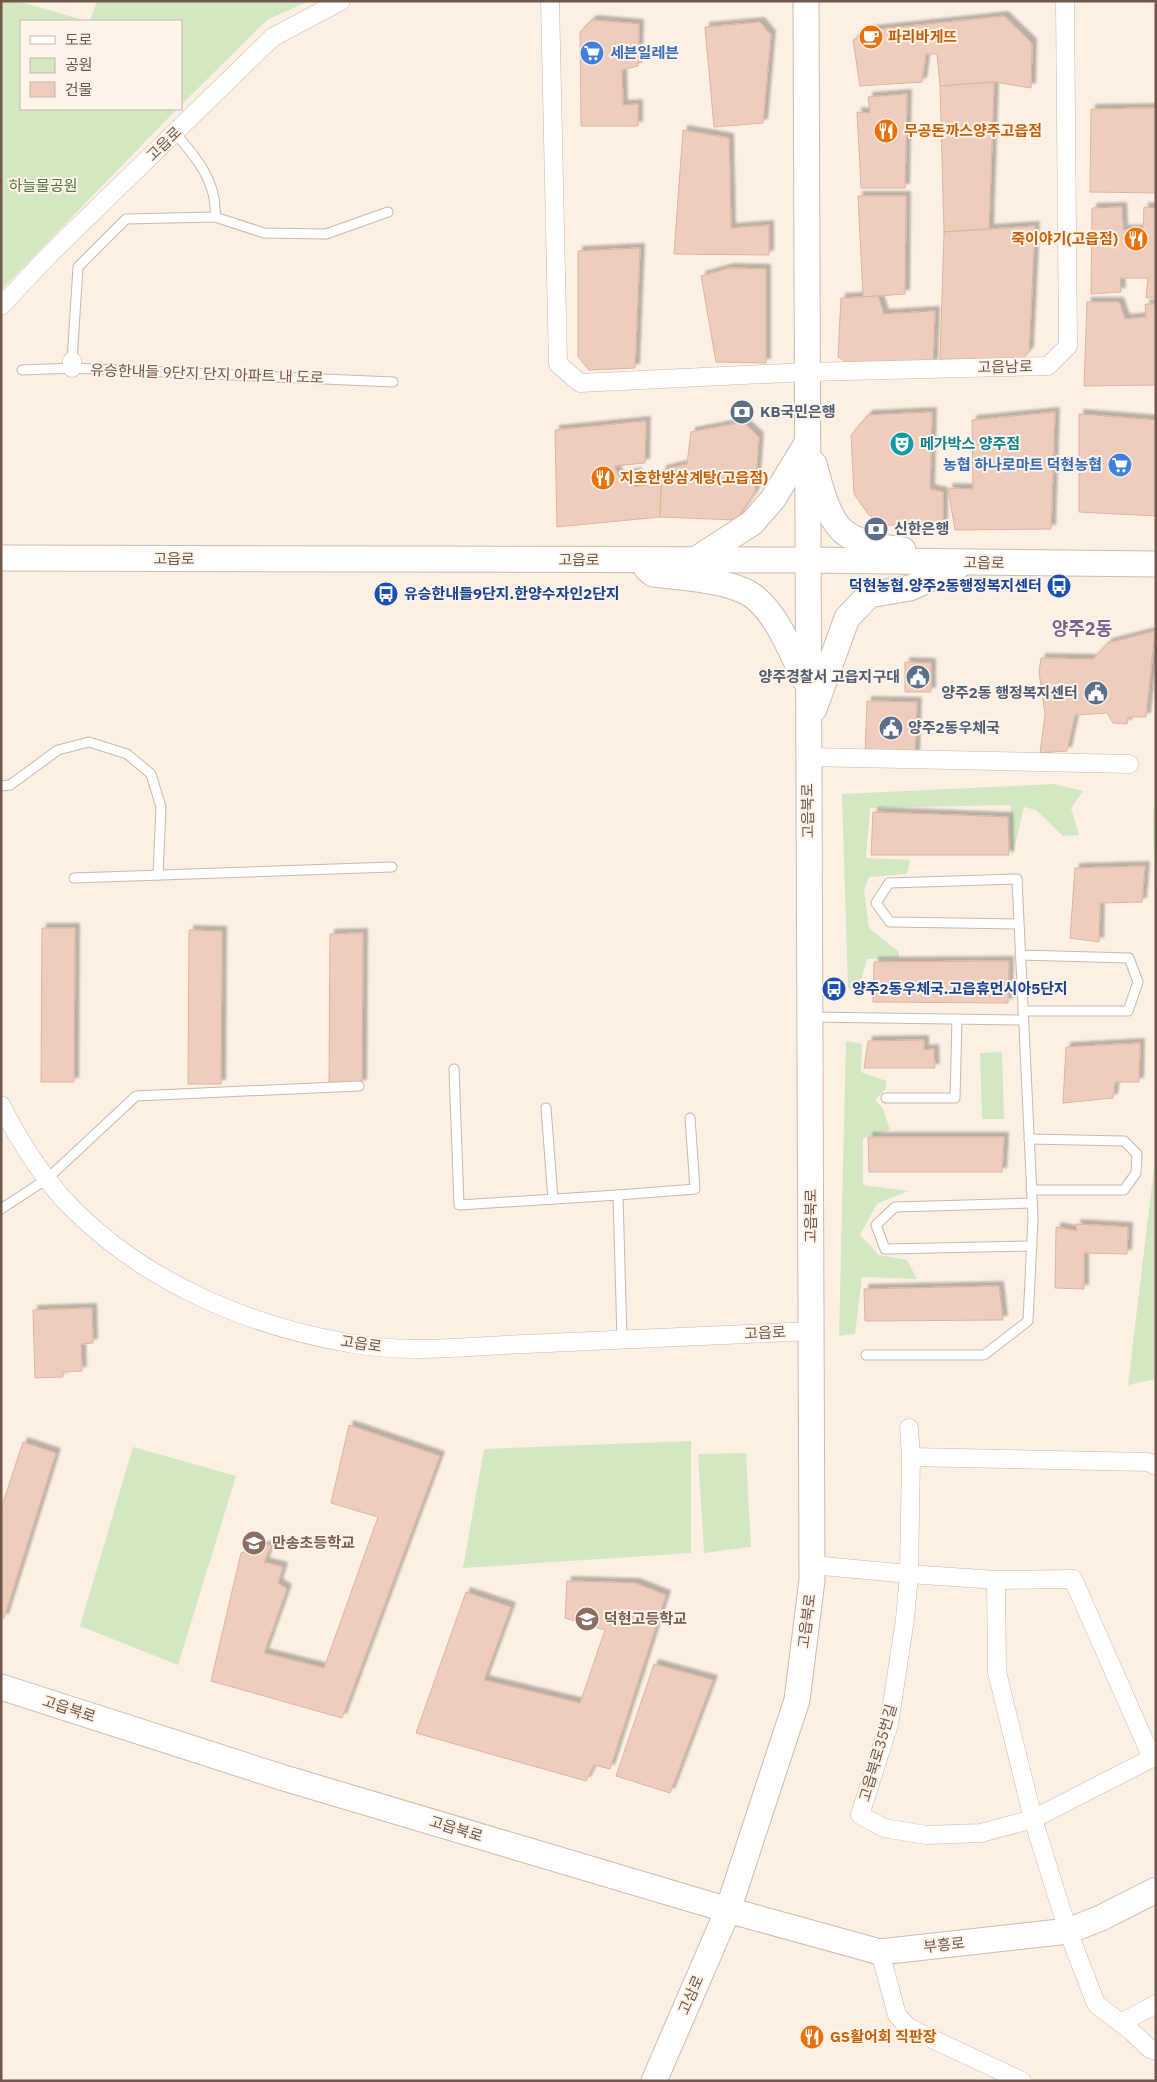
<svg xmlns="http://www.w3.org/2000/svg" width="1157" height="2082" font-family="'IBM Plex Sans','Noto Sans KR',sans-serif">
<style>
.green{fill:#d4e7c3}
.building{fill:#eecdbc;stroke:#e0b39e;filter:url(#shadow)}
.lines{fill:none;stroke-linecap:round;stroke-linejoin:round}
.lane-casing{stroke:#cbb7aa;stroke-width:11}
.street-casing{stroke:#cbb7aa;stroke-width:19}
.secondary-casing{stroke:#d0b9ab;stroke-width:27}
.lane{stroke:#fff;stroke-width:9}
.street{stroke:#fff;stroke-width:18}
.secondary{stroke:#fff;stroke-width:25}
.labels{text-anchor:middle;stroke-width:4;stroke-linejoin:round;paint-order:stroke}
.food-label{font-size:15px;font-weight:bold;fill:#c56008;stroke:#fef4e9;text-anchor:start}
.shop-label{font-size:15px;font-weight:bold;fill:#366cbe;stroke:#fef4e9;text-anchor:start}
.street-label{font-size:15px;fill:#71564b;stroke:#fef4e9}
.park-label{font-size:15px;fill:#557643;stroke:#fef4e9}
.service-label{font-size:15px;font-weight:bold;fill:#4e5e75;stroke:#fef4e9;text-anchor:start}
.culture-label{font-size:15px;font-weight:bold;fill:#0d838f;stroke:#fef4e9;text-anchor:start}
.transit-label{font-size:15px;font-weight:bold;fill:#164399;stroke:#fef4e9;text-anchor:start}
.education-label{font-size:15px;font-weight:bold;fill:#785e54;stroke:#fef4e9;text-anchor:start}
.quarter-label{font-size:18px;font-weight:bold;fill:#7c638d;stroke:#fef4e9}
</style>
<defs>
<filter id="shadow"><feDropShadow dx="4.5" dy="-4.5" stdDeviation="1" flood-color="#0004"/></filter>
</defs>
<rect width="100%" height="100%" fill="#fbf0e3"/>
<g class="green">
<polygon points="1,1 17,1 87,21 21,21 21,109 177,109 1,290"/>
<polygon points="97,1 309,1 267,20 181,105 181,21 90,21"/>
<polygon points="1054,784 1083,791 1071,808 1079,835 1063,836 1036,810 1024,807 1012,858 1011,805 870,808 866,858 910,860 907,874 869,877 864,890 869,928 899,952 899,958 867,959 858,992 848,988 842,794"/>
<polygon points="1153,809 1156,809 1156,991"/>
<polygon points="846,1041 862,1044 861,1072 886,1081 886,1089 875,1100 883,1109 890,1130 863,1138 863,1185 908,1191 877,1204 860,1235 879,1255 907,1260 917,1279 862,1277 855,1334 839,1336"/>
<polygon points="1002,1052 1004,1119 982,1119 980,1053"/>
<polygon points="1156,1151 1156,1379 1128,1385"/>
<polygon points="691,1441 691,1553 463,1568 484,1449"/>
<polygon points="133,1447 236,1476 178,1665 80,1626"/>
<polygon points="746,1453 751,1547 704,1553 698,1454"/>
</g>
<g class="building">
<polygon points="1004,16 1032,43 1031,88 994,82 940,86 937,54 926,54 922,82 860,86 853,40 871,30"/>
<polygon points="592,20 639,24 638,66 622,70 623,105 638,104 638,126 581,126 580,32"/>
<polygon points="760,22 771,35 763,123 714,127 705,27"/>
<polygon points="994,82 989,229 944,232 940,86"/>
<polygon points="907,94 905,188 861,188 857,112 870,113 868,97"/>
<polygon points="1156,108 1156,193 1090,192 1091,109"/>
<polygon points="683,130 729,138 731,228 769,225 769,255 674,254"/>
<polygon points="858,196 906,196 905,294 863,297"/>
<polygon points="1122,207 1123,230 1143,229 1144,207 1156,208 1156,297 1146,298 1148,278 1120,278 1121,292 1091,294 1092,208"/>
<polygon points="1035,226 1029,351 1021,360 940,359 944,232"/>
<polygon points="640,248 635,368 589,370 578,357 578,251"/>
<polygon points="729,268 766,269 766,363 716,362 701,276"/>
<polygon points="878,296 884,314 935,311 933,364 852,365 838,357 841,298"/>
<polygon points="1087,302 1119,302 1125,319 1146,317 1145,304 1156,304 1156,385 1084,386"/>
<polygon points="932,412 930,489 943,492 943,526 885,525 868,514 854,494 851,435 868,415"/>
<polygon points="1055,412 1051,529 955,530 948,488 973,489 972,420"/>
<polygon points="1079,414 1156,420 1156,516 1079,512"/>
<polygon points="646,421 645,463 614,466 619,476 637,472 634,487 661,483 660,517 557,527 555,430"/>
<polygon points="743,422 759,437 755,492 736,520 660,517 662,470 687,464 691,432"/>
<polygon points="1155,631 1146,717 1128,717 1127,724 1113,723 1107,713 1075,715 1067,751 1040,753 1045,714 1039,672 1041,658 1093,659 1108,643"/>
<polygon points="905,662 931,663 931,692 905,692"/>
<polygon points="867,701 917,702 915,756 865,755"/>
<polygon points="873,812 1008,817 1009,855 871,855"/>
<polygon points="1145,866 1142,902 1100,903 1099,942 1070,938 1075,868"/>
<polygon points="42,928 75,928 74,1082 41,1082"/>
<polygon points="189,930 222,931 221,1084 188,1084"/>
<polygon points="363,933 362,1084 329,1084 330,934"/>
<polygon points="1009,961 1008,1003 873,1002 874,962"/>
<polygon points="924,1040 924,1050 934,1049 935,1068 864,1068 868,1041"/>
<polygon points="1140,1043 1139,1082 1115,1082 1113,1098 1063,1103 1066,1047"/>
<polygon points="868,1137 1004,1137 1002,1172 869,1172"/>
<polygon points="1076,1224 1128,1227 1127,1254 1084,1253 1084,1289 1055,1288 1056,1227 1077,1231"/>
<polygon points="999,1286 1003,1320 865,1321 864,1289"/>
<polygon points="92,1308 93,1343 81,1344 82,1371 63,1372 63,1377 35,1378 33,1310"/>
<polygon points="349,1425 440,1456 342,1718 211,1681 241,1553 272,1544 264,1562 283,1567 278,1583 287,1589 264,1653 324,1668 378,1517 331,1503"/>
<polygon points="23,1442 56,1453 4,1618 1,1618 1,1509"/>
<polygon points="567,1581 635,1583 666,1595 610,1769 594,1765 586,1781 416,1733 466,1592 511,1607 484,1680 580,1703 605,1630 565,1618"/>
<polygon points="654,1664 713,1680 670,1793 616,1776"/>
</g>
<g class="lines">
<defs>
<g id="lane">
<polyline points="215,217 264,233 326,234 388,212"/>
<path d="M72,361L78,267L126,219L215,217C218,183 196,157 175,133"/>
<polyline points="22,370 72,368 393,382"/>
<polyline points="1,786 10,785 58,750 89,742 127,754 151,774 161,807 158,875"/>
<polyline points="74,878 392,867"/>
<polyline points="1020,955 1129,958 1138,982 1128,1011 1023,1011"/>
<polyline points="811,1017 1023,1020"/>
<polyline points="454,1069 459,1205 618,1195 622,1339"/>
<polyline points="886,1098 955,1098 957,1019"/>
<polyline points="546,1108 553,1199"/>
<polyline points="1029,1139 1124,1141 1137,1154 1136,1173 1124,1190 1031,1190"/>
<polyline points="618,1195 695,1189 690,1118"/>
<polyline points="1,1209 47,1179 136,1096 359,1086"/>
<polyline points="1032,1246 885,1249 876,1225 895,1207 1032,1203"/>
<polyline points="866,1355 984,1355 1028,1321 1033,1218 1017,879 889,883 876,903 890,922 1019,924"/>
</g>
<g id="street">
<polyline points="550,1 558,364 580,383 807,372 1048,366 1068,346 1065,1"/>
<polyline points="1,306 50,254 273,37 341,1"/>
<polyline points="72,361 72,368"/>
<polyline points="808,757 1129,764"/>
<path d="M1,1105C20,1142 44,1180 73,1209C148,1284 251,1327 354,1344C411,1354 469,1346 526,1344C621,1340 716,1335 811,1331"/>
<polyline points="909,1428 911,1457 909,1574 996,1580 1073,1579 1152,1758"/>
<polyline points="911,1457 1148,1462 1156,1466"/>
<polyline points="812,1565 909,1574 905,1619 889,1724 860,1815 884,1828 926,1835 981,1833 1033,1819 1156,1756"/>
<polyline points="996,1580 997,1672 1033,1819 1068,1931 1096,2004 1131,2031 1150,2049 1156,2051"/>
<polyline points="880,1952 897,2015 909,2028 1022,2081"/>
<polyline points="1121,2023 1156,2004"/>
</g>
<g id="secondary">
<path d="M814,464C820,485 827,518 844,532C859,544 885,548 903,550"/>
<polyline points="1,558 807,560 1156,564"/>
<polyline points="695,560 752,523 773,499 807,443"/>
<path d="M647,569L653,574C680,577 731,580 753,596C778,615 791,652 805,680"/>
<polyline points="814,709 847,618 869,595 910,588 958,566"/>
<polyline points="1,1687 284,1778 728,1910 880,1952 1068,1931 1101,1918 1156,1890"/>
<polyline points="654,2081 728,1910 797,1700 812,1580 806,1"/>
</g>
</defs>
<use href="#lane" class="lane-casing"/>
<use href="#street" class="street-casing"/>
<use href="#secondary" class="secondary-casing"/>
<use href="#lane" class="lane"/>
<use href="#street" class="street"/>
<use href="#secondary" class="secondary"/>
</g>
<defs>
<symbol id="cafe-disc" viewBox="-11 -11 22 22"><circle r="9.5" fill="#e8710a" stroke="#fef4e9"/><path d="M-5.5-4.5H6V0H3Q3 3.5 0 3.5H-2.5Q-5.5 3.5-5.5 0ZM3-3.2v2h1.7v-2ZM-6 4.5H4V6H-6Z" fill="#fff"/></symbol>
<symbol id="supermarket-disc" viewBox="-11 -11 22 22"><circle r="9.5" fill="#3f7fe0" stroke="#fef4e9"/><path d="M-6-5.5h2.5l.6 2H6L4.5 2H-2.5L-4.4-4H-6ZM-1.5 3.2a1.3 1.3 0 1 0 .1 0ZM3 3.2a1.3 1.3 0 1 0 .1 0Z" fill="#fff"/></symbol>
<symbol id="restaurant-disc" viewBox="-11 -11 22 22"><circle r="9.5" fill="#e8710a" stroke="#fef4e9"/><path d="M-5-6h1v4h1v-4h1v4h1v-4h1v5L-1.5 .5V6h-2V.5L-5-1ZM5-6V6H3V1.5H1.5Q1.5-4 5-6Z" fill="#fff"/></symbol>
<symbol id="bank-disc" viewBox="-11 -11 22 22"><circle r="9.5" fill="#5c6f8a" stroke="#fef4e9"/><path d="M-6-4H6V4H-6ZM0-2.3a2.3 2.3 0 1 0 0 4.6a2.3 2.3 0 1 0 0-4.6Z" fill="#fff"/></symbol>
<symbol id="theatre-disc" viewBox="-11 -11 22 22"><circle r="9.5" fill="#0f9aa8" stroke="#fef4e9"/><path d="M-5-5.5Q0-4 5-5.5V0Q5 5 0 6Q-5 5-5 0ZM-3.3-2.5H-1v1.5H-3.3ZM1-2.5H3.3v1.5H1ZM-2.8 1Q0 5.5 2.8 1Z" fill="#fff"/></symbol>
<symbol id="bus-disc" viewBox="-11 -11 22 22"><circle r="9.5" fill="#1a4fb4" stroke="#fef4e9"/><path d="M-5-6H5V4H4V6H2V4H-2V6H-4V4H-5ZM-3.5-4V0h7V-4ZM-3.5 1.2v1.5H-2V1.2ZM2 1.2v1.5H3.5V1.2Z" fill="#fff"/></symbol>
<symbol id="civic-disc" viewBox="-11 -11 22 22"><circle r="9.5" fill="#5c6f8a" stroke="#fef4e9"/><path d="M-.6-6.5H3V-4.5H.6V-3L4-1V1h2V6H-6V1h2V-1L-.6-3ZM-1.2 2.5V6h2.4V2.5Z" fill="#fff"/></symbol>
<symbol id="school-disc" viewBox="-11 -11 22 22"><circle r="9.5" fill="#8d6e63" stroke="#fef4e9"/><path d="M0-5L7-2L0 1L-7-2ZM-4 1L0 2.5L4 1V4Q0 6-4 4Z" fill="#fff"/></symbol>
</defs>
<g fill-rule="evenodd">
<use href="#cafe-disc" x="857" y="23" width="28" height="28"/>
<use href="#supermarket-disc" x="578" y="39" width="28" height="28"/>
<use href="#restaurant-disc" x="872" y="117" width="28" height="28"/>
<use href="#restaurant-disc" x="1122" y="225" width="28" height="28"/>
<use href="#bank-disc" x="728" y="398" width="28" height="28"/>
<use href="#theatre-disc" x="888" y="430" width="28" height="28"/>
<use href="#supermarket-disc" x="1106" y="451" width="28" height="28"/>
<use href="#restaurant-disc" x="589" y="464" width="28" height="28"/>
<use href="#bank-disc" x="862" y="515" width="28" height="28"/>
<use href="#bus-disc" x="1045" y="572" width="28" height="28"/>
<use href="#bus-disc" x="372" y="580" width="28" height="28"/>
<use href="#civic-disc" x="904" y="663" width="28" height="28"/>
<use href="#civic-disc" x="1082" y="679" width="28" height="28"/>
<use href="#civic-disc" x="877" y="714" width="28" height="28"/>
<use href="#bus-disc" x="820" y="975" width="28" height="28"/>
<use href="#school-disc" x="240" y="1529" width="28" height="28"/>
<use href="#school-disc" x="573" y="1605" width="28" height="28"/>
<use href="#restaurant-disc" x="798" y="2023" width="28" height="28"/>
</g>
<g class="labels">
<g class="food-label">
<text x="888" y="42">파리바게뜨</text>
<text x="904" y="136">무공돈까스양주고읍점</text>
<text x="1118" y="244" text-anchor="end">죽이야기(고읍점)</text>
<text x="620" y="483">지호한방삼계탕(고읍점)</text>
<text x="830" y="2042">GS활어회 직판장</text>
</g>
<g class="shop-label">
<text x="610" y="58">세븐일레븐</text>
<text x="1102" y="470" text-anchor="end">농협 하나로마트 덕현농협</text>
</g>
<g class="street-label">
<text transform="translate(164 144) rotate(-44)" y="5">고읍로</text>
<text transform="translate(1005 367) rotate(-1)" y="5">고읍남로</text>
<text transform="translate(207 374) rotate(2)" y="5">유승한내들 9단지 단지 아파트 내 도로</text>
<text x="174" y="564">고읍로</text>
<text x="579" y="565">고읍로</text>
<text transform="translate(984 563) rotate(1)" y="5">고읍로</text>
<text transform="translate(808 811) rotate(-91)" y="5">고읍북로</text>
<text transform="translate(811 1216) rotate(-90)" y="5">고읍북로</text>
<text transform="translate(765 1333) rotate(-3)" y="5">고읍로</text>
<text transform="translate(361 1344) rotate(8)" y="5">고읍로</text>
<text transform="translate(807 1621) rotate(-83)" y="5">고읍북로</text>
<text transform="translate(69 1709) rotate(18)" y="5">고읍북로</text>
<text transform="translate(878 1753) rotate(-74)" y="5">고읍북로35번길</text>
<text transform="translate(456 1829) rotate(17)" y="5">고읍북로</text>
<text transform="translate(944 1945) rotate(-6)" y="5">부흥로</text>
<text transform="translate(691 1995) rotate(-66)" y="5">고삼로</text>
</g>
<g class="park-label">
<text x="43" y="191">하늘물공원</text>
</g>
<g class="service-label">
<text x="760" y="417">KB국민은행</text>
<text x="894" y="534">신한은행</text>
<text x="900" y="682" text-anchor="end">양주경찰서 고읍지구대</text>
<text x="1078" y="698" text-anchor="end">양주2동 행정복지센터</text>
<text x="908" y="733">양주2동우체국</text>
</g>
<g class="culture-label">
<text x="920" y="449">메가박스 양주점</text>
</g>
<g class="transit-label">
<text x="1042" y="591" text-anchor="end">덕현농협.양주2동행정복지센터</text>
<text x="404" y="599">유승한내들9단지.한양수자인2단지</text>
<text x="852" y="994">양주2동우체국.고읍휴먼시아5단지</text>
</g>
<g class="education-label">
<text x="272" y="1548">만송초등학교</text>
<text x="604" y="1624">덕현고등학교</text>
</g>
<g class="quarter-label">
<text x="1082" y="635">양주2동</text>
</g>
</g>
<rect width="1157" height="2082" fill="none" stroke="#71564b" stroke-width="5"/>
<rect x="20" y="20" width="162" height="90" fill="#fef4e9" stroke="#c6b5aa"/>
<rect x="30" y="36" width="25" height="8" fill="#ffffff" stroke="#c6b5aa"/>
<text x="65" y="45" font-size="15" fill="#71564b">도로</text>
<rect x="30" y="58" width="25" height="15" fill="#d4e7c3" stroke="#c6b5aa"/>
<text x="65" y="70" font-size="15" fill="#71564b">공원</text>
<rect x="30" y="82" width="25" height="15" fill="#eecdbc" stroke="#c6b5aa"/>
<text x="65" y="95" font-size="15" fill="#71564b">건물</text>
</svg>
